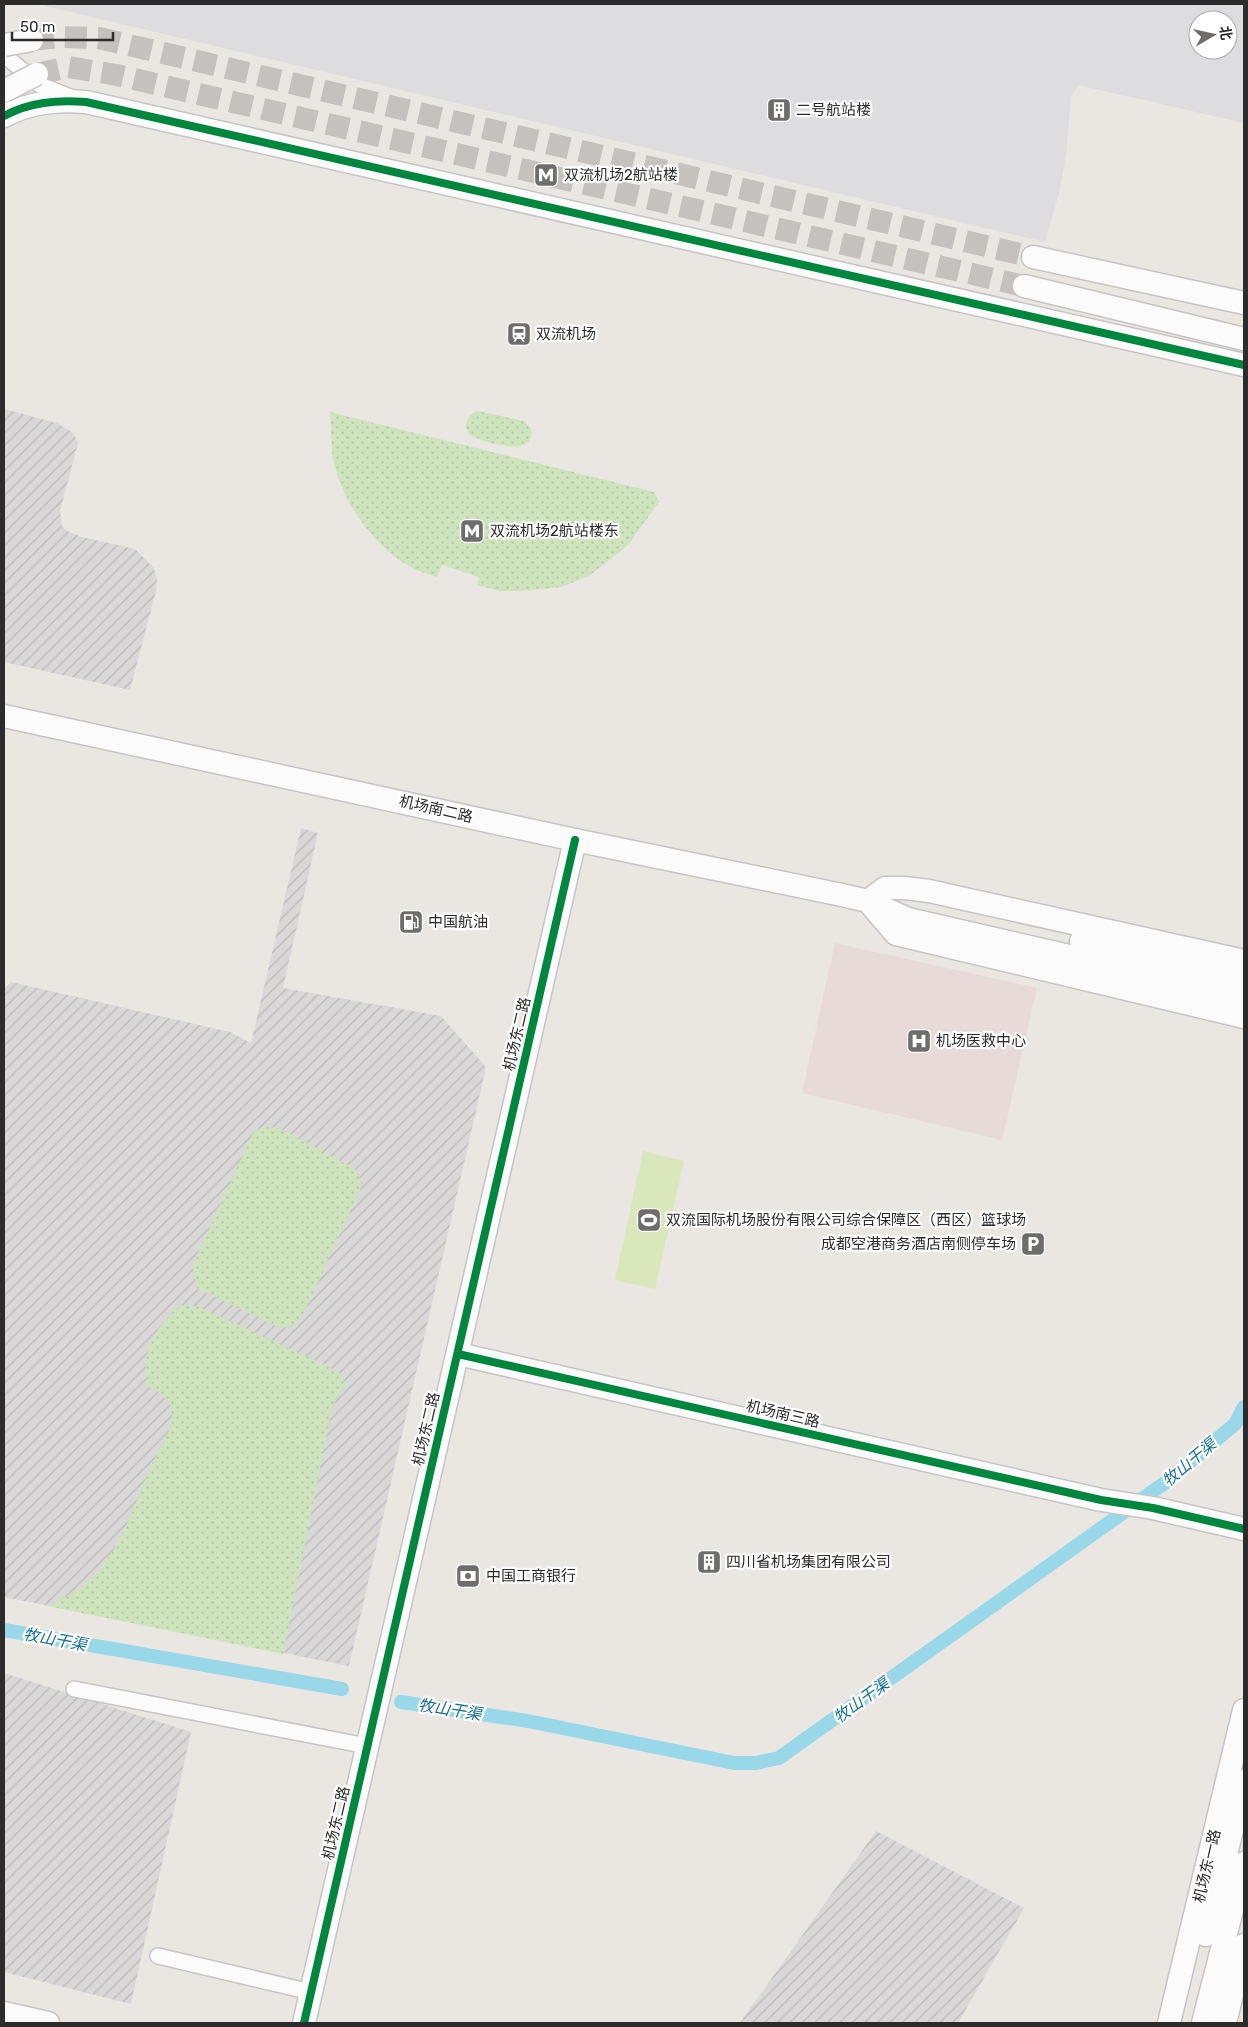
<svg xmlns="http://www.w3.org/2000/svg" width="1248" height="2027" font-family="Rubik,'Noto Sans SC',sans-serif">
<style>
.industrial{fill:url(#industrial-furrows)}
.medical{fill:#e7dad9}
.airport{fill:#dddde0;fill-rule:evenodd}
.grass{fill:url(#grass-dots)}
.pitch{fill:#d9e7ba}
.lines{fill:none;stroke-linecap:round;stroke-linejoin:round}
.canal{stroke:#99d8e8;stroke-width:14}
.secondary-tunnel{stroke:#c4c1be;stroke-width:22;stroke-dasharray:22 11;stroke-linecap:butt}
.street-casing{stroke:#c6c4c5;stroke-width:18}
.secondary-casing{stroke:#c6c4c5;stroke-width:25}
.street{stroke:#fcfbfb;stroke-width:15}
.secondary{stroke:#fcfbfb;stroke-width:22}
.secondary-bridge-casing{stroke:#c6c4c5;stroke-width:25;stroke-linecap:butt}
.secondary-bridge{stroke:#fcfbfb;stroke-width:22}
.cycleway-casing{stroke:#fff;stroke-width:11}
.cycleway{stroke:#00873e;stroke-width:8}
.labels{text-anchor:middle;stroke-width:4.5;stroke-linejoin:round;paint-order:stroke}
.poi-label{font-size:15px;fill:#2c2c2c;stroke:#fff;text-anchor:start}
.street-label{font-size:15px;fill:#2c2c2c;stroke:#fff}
.water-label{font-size:16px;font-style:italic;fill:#12729a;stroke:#fff}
</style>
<defs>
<pattern id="industrial-furrows" width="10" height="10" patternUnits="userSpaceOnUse" patternTransform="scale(1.25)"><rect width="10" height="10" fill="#dad7d9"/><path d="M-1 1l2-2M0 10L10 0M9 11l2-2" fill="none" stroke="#bbb9ba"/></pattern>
<pattern id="grass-dots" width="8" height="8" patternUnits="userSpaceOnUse" patternTransform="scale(1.25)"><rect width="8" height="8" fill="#cee4bd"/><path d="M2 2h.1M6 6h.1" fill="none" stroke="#b1c4a3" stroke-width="1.8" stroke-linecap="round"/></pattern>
</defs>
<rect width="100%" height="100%" fill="#eae6e2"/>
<g class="industrial">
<polygon points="4,409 57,423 73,433 78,443 60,511 62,526 69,532 82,537 135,549 153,567 157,578 156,591 130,690 4,662"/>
<polygon points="301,828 318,833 283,988 441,1016 486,1067 349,1666 4,1597 4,989 11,982 230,1032 251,1043"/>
<polygon points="4,1673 191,1732 131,2004 4,1972"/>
<polygon points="876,1831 1024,1908 958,2023 740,2023"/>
</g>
<polygon class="medical" points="835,943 1037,988 1002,1140 802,1093"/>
<path class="airport" d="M46,4H1244V123L1078,85L1071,97L1066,155L1059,193L1045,242L45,6ZM1198,20H1228V50H1198Z"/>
<g class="grass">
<path d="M478,411L524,421L531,429C537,459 484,443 470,435C463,426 466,415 478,411Z"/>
<path d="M330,412L654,492L659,502L627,546L589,576L561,587L527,591H500L477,585L479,577L442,565L437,577C429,574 419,572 412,568C374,547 341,501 333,458C331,444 331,427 330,412Z"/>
<polygon points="264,1127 278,1128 354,1168 363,1184 302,1317 292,1326 280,1328 198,1289 192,1266 254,1131"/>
<path d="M181,1305L197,1306L329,1367L339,1373L345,1383L332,1408L283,1654L48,1606C69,1596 87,1586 102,1566C125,1537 137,1498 152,1464C158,1451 170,1434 172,1419C174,1401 160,1392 147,1386C140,1353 156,1325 181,1305Z"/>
</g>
<polygon class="pitch" points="643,1151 684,1161 655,1289 615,1280"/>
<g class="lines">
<g class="canal">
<polyline points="4,1630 342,1689"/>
<polyline points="401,1702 528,1721 734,1763 756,1763 779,1758 1166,1482 1235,1424 1244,1407"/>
</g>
<g class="secondary-tunnel">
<polyline points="32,40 60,37 99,38 1033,257"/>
<polyline points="37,74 68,67 117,75 1024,286"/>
</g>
<defs>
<g id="street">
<polyline points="4,55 40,85 73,98"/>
<polyline points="74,1689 367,1746"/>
<polyline points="158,1956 311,1992"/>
</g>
<g id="secondary">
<path d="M4,116C30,102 56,100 86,102L1244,365"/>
<polyline points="1033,257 1244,303"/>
<polyline points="1024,286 1244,339"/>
<polyline points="4,716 575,840 842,895 868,901 908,919 1244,996"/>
<polyline points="868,901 885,888 905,888 929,891 1244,961"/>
<polyline points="872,906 896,934 1244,1017"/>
<polyline points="1081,941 1244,979"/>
<polyline points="458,1354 1101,1500 1153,1508 1244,1529"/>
<polyline points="1206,1935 1244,1781"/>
<polyline points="4,2013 48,2023"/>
<polyline points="304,2023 575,840"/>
<polyline points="1169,2023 1244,1710"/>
<polyline points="1203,2023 1244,1863"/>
<polyline points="1225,2023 1244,1945"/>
</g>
</defs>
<use href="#street" class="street-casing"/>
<use href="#secondary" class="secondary-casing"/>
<use href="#street" class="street"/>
<use href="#secondary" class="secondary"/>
<defs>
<g id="secondary-bridge">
<polyline points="4,45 32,40"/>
<polyline points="4,91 37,74"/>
</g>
</defs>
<use href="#secondary-bridge" class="secondary-bridge-casing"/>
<use href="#secondary-bridge" class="secondary-bridge"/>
<defs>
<g id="cycleway">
<path d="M4,116C30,102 56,100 86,102L1244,365"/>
<polyline points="458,1354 1101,1500 1153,1508 1244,1529"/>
<polyline points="304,2023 575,840"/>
</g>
</defs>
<use href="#cycleway" class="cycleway-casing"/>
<use href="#cycleway" class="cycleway"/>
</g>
<defs>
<symbol id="building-square" viewBox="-11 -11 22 22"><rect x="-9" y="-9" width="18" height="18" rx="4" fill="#6e6d6c" stroke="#fff"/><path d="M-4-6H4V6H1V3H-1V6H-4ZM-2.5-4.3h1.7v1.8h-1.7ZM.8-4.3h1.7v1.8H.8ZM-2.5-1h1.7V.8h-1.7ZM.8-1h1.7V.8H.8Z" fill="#fff"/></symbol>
<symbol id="metro-square" viewBox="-11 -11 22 22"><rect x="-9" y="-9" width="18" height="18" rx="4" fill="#6e6d6c" stroke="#fff"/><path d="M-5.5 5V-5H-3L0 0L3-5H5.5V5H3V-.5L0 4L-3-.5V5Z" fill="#fff"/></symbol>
<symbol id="station-square" viewBox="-11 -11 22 22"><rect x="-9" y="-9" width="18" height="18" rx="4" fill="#6e6d6c" stroke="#fff"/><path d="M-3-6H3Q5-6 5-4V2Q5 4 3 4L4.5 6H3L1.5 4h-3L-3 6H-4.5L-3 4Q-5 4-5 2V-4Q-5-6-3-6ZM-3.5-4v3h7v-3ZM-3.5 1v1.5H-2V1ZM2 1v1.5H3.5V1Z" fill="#fff"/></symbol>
<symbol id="fuel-square" viewBox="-11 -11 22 22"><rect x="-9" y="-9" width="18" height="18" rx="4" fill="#6e6d6c" stroke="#fff"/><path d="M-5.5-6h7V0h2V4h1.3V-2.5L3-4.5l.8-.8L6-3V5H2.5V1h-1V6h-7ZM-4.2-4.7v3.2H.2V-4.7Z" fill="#fff"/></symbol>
<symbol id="hospital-square" viewBox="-11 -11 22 22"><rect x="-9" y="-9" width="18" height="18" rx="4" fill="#6e6d6c" stroke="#fff"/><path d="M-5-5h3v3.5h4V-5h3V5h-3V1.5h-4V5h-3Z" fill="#fff"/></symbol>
<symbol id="stadium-square" viewBox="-11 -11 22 22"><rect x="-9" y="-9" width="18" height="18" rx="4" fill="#6e6d6c" stroke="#fff"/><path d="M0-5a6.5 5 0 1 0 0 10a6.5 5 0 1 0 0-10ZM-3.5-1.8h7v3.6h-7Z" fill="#fff"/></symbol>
<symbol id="parking-square" viewBox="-11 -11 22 22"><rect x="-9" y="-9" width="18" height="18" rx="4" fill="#6e6d6c" stroke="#fff"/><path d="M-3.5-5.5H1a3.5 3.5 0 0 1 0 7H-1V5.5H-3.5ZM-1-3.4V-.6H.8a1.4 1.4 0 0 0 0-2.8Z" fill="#fff"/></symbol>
<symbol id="bank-square" viewBox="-11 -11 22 22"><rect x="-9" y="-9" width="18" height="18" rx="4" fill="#6e6d6c" stroke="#fff"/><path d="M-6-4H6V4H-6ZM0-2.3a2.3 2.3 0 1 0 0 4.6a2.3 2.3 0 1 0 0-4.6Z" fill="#fff"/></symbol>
</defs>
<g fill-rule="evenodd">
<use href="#building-square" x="765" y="96" width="28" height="28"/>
<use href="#metro-square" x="532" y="161" width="28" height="28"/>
<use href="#station-square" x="505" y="320" width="28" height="28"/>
<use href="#metro-square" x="458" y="517" width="28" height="28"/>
<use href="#fuel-square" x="397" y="908" width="28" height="28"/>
<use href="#hospital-square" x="905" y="1027" width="28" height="28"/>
<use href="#stadium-square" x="635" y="1206" width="28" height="28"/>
<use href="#parking-square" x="1019" y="1230" width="28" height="28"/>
<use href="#building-square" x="695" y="1548" width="28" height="28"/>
<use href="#bank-square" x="454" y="1562" width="28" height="28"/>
</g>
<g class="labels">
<g class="poi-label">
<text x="796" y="115">二号航站楼</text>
<text x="564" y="180">双流机场2航站楼</text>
<text x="536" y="339">双流机场</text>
<text x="490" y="536">双流机场2航站楼东</text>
<text x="428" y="927">中国航油</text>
<text x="936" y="1046">机场医救中心</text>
<text x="666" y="1225">双流国际机场股份有限公司综合保障区（西区）篮球场</text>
<text x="1016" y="1249" text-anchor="end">成都空港商务酒店南侧停车场</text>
<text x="726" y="1567">四川省机场集团有限公司</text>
<text x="486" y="1581">中国工商银行</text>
</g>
<g class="street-label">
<text transform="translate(436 809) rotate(13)" y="5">机场南二路</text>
<text transform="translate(517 1034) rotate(-77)" y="5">机场东二路</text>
<text transform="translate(783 1414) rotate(13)" y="5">机场南三路</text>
<text transform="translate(426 1429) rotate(-77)" y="5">机场东二路</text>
<text transform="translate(336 1823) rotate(-77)" y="5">机场东二路</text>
<text transform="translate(1207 1866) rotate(-77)" y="5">机场东一路</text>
</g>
<g class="water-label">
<text transform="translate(1189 1462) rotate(-40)" y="6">牧山干渠</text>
<text transform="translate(55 1639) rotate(10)" y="6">牧山干渠</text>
<text transform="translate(861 1700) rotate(-36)" y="6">牧山干渠</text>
<text transform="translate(450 1709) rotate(9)" y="6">牧山干渠</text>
</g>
</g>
<rect width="1248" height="2027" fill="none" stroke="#2c2c2c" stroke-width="10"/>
<g transform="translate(1213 35) rotate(81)"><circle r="24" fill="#ffffff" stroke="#ababab"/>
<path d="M0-4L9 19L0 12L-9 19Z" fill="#6e6d6c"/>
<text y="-8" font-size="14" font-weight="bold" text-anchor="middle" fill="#2c2c2c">北</text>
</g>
<path d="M12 32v8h101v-8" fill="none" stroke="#2c2c2c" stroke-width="2.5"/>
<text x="20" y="32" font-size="15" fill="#2c2c2c" stroke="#ffffff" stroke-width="4" paint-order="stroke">50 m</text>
</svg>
